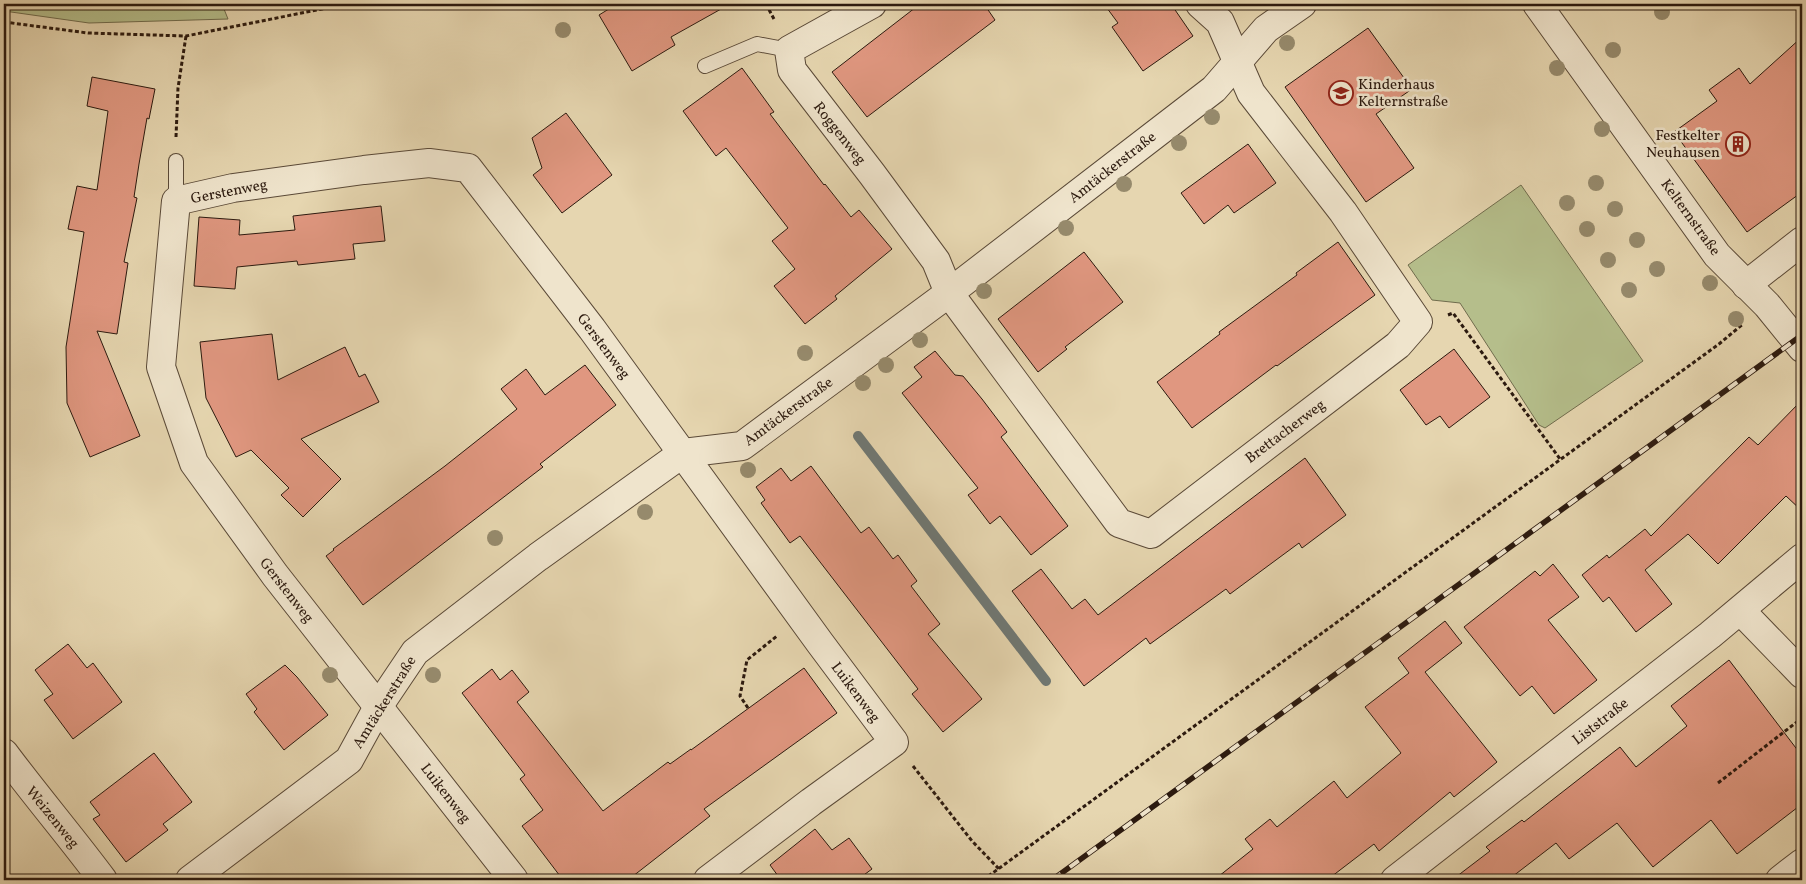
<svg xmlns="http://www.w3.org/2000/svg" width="1806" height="884" font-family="Vollkorn,serif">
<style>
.green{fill:#b5be8b;stroke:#706c4d}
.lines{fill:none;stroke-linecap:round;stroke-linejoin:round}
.stream{stroke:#6f7874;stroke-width:10}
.building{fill:#e09780;stroke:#2c1a0f}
.lane-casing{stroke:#5a4937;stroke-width:16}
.street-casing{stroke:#5a4937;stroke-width:30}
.path{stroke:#2c1a0f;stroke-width:3;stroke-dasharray:4 2.5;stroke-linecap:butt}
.lane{stroke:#efe4cc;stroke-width:14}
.street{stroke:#efe4cc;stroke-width:28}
.rail-casing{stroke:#2c1a0f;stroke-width:5.5}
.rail{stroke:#efe4cc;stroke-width:4;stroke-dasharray:11;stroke-linecap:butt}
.tree{fill:#968a6c}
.labels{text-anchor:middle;stroke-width:5;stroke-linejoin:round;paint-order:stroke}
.poi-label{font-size:15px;fill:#2c1a0f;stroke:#efe4cc;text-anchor:start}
.street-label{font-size:15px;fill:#2c1a0f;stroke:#efe4cc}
</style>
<rect width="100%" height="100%" fill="#e6d6b0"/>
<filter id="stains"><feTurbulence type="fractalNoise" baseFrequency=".004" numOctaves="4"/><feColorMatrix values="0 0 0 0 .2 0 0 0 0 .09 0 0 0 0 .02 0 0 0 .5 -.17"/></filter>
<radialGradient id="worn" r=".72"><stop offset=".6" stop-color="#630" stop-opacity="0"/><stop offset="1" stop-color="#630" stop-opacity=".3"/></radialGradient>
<g class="green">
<polygon points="4,4 222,4 228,19 89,23 4,11"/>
<polygon points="1521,185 1643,361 1545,428 1539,425 1460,303 1432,300 1408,265"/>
</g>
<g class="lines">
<polyline class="stream" points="858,436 1046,681"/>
</g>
<g class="building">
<polygon points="617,4 730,4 671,37 675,45 632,71 599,15"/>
<polygon points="920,4 984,4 995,20 867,117 832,72"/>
<polygon points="1104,4 1171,4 1193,36 1143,71 1112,27 1118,23"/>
<polygon points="1368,28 1412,89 1376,114 1414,168 1366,202 1285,87"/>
<polygon points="1802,37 1802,192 1747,232 1674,132 1717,101 1709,90 1739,68 1750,84"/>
<polygon points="742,68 774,112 770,114 824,185 825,184 851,217 859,210 892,249 835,296 837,299 805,324 774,286 795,269 772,241 788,228 726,148 716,156 683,111"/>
<polygon points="92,77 155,89 149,119 147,118 139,164 134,197 137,198 124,262 128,263 117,334 97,331 140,436 90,457 67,403 66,347 84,232 68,229 77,186 97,190 108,111 87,106"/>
<polygon points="566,113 612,175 562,213 533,175 542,168 532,138"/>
<polygon points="1248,144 1276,183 1234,213 1228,205 1204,224 1181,193"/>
<polygon points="381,206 385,241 353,244 355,259 298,265 297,261 237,267 235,289 194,286 199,217 240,220 239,235 295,230 293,216"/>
<polygon points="1338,242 1375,295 1277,366 1276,365 1192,428 1157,382 1220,334 1219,332 1297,275 1296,273"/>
<polygon points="1084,252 1123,302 1065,347 1067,349 1038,372 998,319"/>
<polygon points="272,334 278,380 345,347 359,377 365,374 379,402 301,439 341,479 303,517 281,495 289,488 251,450 236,457 206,398 200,342"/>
<polygon points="1454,349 1490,397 1449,428 1440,416 1426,425 1400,390"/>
<polygon points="935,351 955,375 963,376 982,399 1007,432 1001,437 1068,526 1031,555 1000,516 990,524 968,495 978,488 902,393 922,377 914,367"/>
<polygon points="585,365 616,405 540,464 543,467 363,605 326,556 334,550 333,549 445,466 517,409 501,389 526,369 545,395"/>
<polygon points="1802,400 1802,511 1786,496 1718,564 1688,534 1645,570 1672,604 1636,632 1609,597 1603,602 1582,575 1607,555 1609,558 1645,529 1651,536 1749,437 1758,445"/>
<polygon points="1305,458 1346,515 1302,548 1299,543 1230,594 1226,589 1150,644 1146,638 1084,686 1012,591 1041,569 1072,609 1085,599 1098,615"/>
<polygon points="811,466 861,533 869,527 893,559 898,555 917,581 911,586 940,624 928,634 982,699 943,732 912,694 918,689 800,536 790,543 761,503 765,500 756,487 781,468 791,481"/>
<polygon points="1553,564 1579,597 1548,620 1597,680 1554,714 1532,686 1520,696 1464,627 1535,571 1540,576"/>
<polygon points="1445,621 1462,643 1425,672 1497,762 1454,797 1450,792 1379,851 1374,844 1327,880 1214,880 1253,849 1245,839 1270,819 1277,827 1334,781 1347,798 1401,753 1365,707 1409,673 1398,658"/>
<polygon points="68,644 87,668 93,663 122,702 73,739 44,700 53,694 35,670"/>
<polygon points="1729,660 1802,756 1802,804 1737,854 1711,820 1653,867 1617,823 1569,859 1556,843 1508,880 1452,880 1490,851 1486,847 1522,820 1524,822 1620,747 1636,767 1687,726 1671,706"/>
<polygon points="285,665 297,677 328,715 284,750 254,712 257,709 246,694"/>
<polygon points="804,668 837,713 704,809 710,816 628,880 563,880 522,826 543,810 520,779 525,775 462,693 492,669 500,680 512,670 529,692 517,702 603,811 668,762 670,764 691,749 691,750"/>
<polygon points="154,753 192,802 163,824 168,830 126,862 93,819 100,815 90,802"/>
<polygon points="815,829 832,850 849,838 872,869 857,880 781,880 770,865"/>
</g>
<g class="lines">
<defs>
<g id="lane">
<polyline points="705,66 757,44 789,50"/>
<polyline points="176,201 176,161"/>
</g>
<g id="street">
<polyline points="872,4 789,50 792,70 872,174 936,261 949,293 1119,523 1151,534 1398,345 1418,322 1343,212 1251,93 1220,22 1200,4"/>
<polyline points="1537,4 1717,255 1767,305 1802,348"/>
<polyline points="1746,285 1802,241"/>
<polyline points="1741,611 1802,674"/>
<path d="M4,753C36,796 71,837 103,880"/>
<polyline points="190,880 349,760 378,707 415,652 538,557 683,453 742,446 949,293 1214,89 1266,29 1302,4"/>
<polyline points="514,880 275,575 194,463 161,367 176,201 233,188 364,170 429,163 468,168 592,329 820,643 894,742 811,802 708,880"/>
<polyline points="1395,880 1710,635 1802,558"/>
<polyline points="1780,880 1802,863"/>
</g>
</defs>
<use href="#lane" class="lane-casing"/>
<use href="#street" class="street-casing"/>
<g class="path">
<polyline points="766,4 775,21"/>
<polyline points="4,22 88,33 186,36 347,4"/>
<polyline points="176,137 178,88 186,36"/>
<polyline points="1448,315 1453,313 1560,459"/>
<polyline points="748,708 740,696 747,660 777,636"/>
<polyline points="913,766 972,841 999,869"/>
<polyline points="1718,783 1802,718"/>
<polyline points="983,880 1719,344 1743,324"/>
</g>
<use href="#lane" class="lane"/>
<use href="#street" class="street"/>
<defs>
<polyline id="rail" points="1052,880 1802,335"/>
</defs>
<use href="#rail" class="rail-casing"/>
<use href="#rail" class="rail"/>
</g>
<g class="tree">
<circle cx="1662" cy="12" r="8"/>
<circle cx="563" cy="30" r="8"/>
<circle cx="1287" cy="43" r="8"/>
<circle cx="1613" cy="50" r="8"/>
<circle cx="1557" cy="68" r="8"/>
<circle cx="1212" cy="117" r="8"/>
<circle cx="1602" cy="129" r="8"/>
<circle cx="1179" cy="143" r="8"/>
<circle cx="1596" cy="183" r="8"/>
<circle cx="1124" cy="184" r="8"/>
<circle cx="1567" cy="203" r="8"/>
<circle cx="1615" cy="209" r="8"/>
<circle cx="1066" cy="228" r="8"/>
<circle cx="1587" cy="229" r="8"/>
<circle cx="1637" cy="240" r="8"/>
<circle cx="1608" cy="260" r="8"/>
<circle cx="1657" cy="269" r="8"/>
<circle cx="1710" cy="283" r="8"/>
<circle cx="1629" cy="290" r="8"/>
<circle cx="984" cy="291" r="8"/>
<circle cx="1736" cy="319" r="8"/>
<circle cx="920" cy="340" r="8"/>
<circle cx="805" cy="353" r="8"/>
<circle cx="886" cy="365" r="8"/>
<circle cx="863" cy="383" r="8"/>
<circle cx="748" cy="470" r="8"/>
<circle cx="645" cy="512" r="8"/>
<circle cx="495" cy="538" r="8"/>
<circle cx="330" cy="675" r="8"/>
<circle cx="433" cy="675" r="8"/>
</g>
<defs>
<symbol id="school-ring" viewBox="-11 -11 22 22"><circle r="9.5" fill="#efe4cc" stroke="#8f2418" stroke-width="1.5"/><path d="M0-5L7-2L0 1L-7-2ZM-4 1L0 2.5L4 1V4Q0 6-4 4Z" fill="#8f2418"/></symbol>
<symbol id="building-ring" viewBox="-11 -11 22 22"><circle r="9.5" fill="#efe4cc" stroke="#8f2418" stroke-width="1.5"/><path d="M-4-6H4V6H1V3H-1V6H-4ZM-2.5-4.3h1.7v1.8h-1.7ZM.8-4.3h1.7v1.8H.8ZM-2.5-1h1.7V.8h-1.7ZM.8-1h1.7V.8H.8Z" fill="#8f2418"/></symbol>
</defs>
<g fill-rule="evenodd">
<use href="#school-ring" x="1327" y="79" width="28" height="28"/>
<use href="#building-ring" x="1724" y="130" width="28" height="28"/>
</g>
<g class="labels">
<g class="poi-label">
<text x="1358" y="89">Kinderhaus<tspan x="1358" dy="17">Kelternstraße</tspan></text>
<text x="1720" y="140" text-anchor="end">Festkelter<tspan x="1720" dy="17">Neuhausen</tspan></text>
</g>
<g class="street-label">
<text transform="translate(840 133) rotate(52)" y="5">Roggenweg</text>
<text transform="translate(1112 167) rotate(-38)" y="5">Amtäckerstraße</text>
<text transform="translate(229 191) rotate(-11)" y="5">Gerstenweg</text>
<text transform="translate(1691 217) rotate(54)" y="5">Kelternstraße</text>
<text transform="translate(604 346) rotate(53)" y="5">Gerstenweg</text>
<text transform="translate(788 411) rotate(-36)" y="5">Amtäckerstraße</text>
<text transform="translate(1285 431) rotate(-37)" y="5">Brettacherweg</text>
<text transform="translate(287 590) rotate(52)" y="5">Gerstenweg</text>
<text transform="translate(856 692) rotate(53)" y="5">Luikenweg</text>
<text transform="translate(384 702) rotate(-58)" y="5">Amtäckerstraße</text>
<text transform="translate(1600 721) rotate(-38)" y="5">Liststraße</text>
<text transform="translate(446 793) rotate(52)" y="5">Luikenweg</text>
<text transform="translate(53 817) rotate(51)" y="5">Weizenweg</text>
</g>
</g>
<rect width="1806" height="884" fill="none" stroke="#e6d6b0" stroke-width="20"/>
<rect x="5" y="5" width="1796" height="874" fill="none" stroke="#2c1a0f" stroke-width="2.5"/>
<rect x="10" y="10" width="1786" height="864" fill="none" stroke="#2c1a0f"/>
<rect width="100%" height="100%" filter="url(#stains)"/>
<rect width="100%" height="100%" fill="url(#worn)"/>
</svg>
